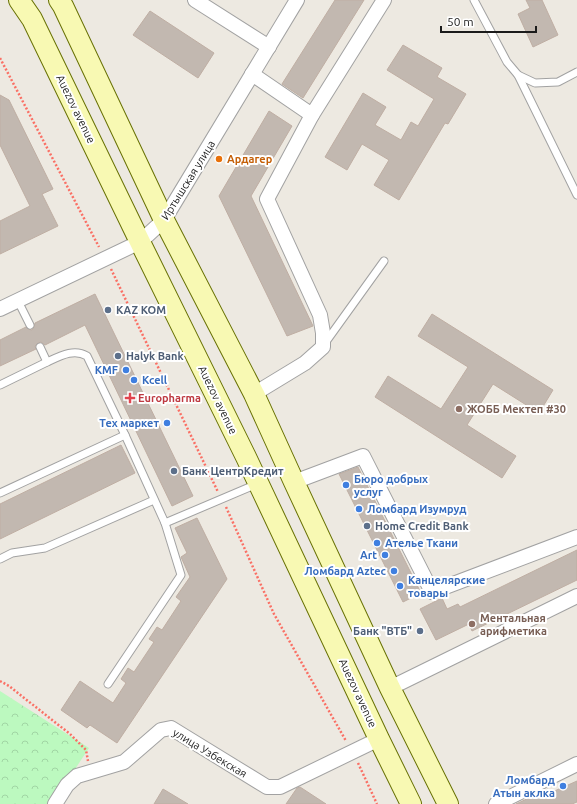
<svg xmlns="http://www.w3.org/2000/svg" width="577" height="804" font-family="Ubuntu,sans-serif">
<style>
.park{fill:url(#park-crowns)}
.building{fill:#c2b8b0;stroke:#bfaea3}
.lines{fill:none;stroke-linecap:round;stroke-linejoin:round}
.lane-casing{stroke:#a2a2a2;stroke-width:9}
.street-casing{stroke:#a2a2a2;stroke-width:16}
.secondary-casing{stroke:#687104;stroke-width:22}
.path{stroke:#fa7065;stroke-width:2.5;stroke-dasharray:2 2;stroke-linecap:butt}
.lane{stroke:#fff;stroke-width:7}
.street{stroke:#fff;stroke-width:14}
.secondary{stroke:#f8f9b3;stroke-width:20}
.food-dot{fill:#e8710a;stroke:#fff;stroke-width:1.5}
.service-dot{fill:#5c6f8a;stroke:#fff;stroke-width:1.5}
.shop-dot{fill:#3f7fe0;stroke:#fff;stroke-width:1.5}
.health-dot{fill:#e0444e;stroke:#fff;stroke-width:1.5}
.education-dot{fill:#8d6e63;stroke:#fff;stroke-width:1.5}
.labels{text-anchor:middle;stroke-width:4;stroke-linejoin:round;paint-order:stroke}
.street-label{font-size:11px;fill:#1b1b1b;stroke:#fff}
.food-label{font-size:11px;font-weight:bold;fill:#c56008;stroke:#fff;text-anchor:start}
.service-label{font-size:11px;font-weight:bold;fill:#4e5e75;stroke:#fff;text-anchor:start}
.shop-label{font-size:11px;font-weight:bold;fill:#366cbe;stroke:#fff;text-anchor:end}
.health-label{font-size:11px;font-weight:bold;fill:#be3a42;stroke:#fff;text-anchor:start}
.education-label{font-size:11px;font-weight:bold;fill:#785e54;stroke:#fff;text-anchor:start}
</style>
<defs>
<pattern id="park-crowns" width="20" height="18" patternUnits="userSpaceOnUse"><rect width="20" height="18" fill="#bcf9bf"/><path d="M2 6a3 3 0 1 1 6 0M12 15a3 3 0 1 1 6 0" fill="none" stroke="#a1d5a4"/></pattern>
</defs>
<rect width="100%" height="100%" fill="#ede9e1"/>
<polygon class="park" points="0,691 89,748 52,804 0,804"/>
<g class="building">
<polygon points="335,0 364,0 303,98 282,84"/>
<polygon points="526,0 542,0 558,35 533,47 518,14 530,8"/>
<polygon points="150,11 214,53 198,78 133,35"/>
<polygon points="403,45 442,68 437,77 466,94 448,124 445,123 399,200 374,185 389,160 362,144 347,170 325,157 363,93 386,107 375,125 401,140 411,122 418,126 434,99 387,70"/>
<polygon points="0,95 9,100 53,189 42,194 58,226 0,254 0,221 30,206 0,145"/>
<polygon points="269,111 292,126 251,196 313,326 287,336 219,196"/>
<polygon points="95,294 193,496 172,506 85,325 45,345 41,342 38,343 35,346 36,349 0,366 0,340 26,327 28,329 32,330 34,327 35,323"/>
<polygon points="432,314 553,390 539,413 493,384 467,425 516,456 502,478 375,397 388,376 441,409 468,367 418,336"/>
<polygon points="121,445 135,473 0,539 0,504"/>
<polygon points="358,467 421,593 403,602 339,474"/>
<polygon points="197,518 227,579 117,743 90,725 87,728 61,710 80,681 113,703 126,683 121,679 128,668 134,672 154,642 149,639 157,627 162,630 181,601 176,597 190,577 181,557 187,553 175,528"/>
<polygon points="577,550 577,580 472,631 469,624 436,640 420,609 442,598 447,609 458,604 460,607"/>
<polygon points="577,781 577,802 572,804 516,804 548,789 550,793"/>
<polygon points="300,787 326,804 286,804 297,788"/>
<polygon points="163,789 188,804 154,804"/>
</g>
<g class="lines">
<defs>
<g id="lane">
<polyline points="474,0 507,62 518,75 577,195"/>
<polyline points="518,75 535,83 558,82 577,72"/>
<polyline points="18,301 30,325"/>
<polyline points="325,343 384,261"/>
<path d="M40,347L47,362C60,356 74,348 87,356L125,435L165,523L181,575L108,684"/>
<polyline points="0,385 47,362"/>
<polyline points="0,493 125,435"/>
<polyline points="165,523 257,484"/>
<polyline points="0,559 12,553 45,548 154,500"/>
</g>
<g id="street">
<polyline points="195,0 269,47"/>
<polyline points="252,74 312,115 384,0"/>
<polyline points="0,309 140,242 164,220 297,0"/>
<polyline points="254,394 305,363 323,347 323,333 320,315 267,199 312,115"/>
<polyline points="294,482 363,456 432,592 577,537"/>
<polyline points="390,688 577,596"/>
<polyline points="55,804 67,785 77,776 124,762 161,730 171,728 267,787 280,787 379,739"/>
<polyline points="496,804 577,764"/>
</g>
<g id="secondary">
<polyline points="19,0 32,19 140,242 246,457 379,739 411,804"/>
<polyline points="59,0 63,6 164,220 254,394 294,482 390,688 448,804"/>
</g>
</defs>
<use href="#lane" class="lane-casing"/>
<use href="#street" class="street-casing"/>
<use href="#secondary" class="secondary-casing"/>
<g class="path">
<polyline points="0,58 99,247"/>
<polyline points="111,269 218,492"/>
<polyline points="226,507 274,614 346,741"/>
<polyline points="0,681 9,686 70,734 86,750 88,761"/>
<polyline points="358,763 377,804"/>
</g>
<use href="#lane" class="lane"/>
<use href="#street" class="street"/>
<use href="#secondary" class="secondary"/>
</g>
<circle class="food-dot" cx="219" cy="159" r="4"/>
<g class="service-dot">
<circle cx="108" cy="310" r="4"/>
<circle cx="118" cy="356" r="4"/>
<circle cx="174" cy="471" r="4"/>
<circle cx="367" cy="526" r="4"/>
<circle cx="420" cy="631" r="4"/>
</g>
<g class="shop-dot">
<circle cx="126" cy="370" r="4"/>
<circle cx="134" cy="380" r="4"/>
<circle cx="167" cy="423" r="4"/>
<circle cx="346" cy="485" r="4"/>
<circle cx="359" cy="509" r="4"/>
<circle cx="377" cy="543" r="4"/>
<circle cx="385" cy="555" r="4"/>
<circle cx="394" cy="571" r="4"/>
<circle cx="400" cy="586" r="4"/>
<circle cx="563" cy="786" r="4"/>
</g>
<path class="health-dot" d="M128 392h4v4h4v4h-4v4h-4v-4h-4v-4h4z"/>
<g class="education-dot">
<circle cx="459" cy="409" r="4"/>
<circle cx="472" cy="624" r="4"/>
</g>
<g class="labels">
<g class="street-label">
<text transform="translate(76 109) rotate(64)" y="4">Auezov avenue</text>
<text transform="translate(188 180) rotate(-58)" y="4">Иртышская улица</text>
<text transform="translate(218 400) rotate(64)" y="4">Auezov avenue</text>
<text transform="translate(358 693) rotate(65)" y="4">Auezov avenue</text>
<text transform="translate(210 753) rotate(31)" y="4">улица Узбекская</text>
</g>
<g class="food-label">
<text x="227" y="163">Ардагер</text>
</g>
<g class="service-label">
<text x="116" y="314">KAZ KOM</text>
<text x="126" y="360">Halyk Bank</text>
<text x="182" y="475">Банк ЦентрКредит</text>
<text x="375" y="530">Home Credit Bank</text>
<text x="412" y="635" text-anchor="end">Банк "ВТБ"</text>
</g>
<g class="shop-label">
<text x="118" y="374">KMF</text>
<text x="142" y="384" text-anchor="start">Kcell</text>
<text x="159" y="427">Тех маркет</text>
<text x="354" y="483" text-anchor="start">Бюро добрых<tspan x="354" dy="13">услуг</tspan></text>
<text x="367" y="513" text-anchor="start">Ломбард Изумруд</text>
<text x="385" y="547" text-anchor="start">Ателье Ткани</text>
<text x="377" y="559">Art</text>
<text x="386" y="575">Ломбард Aztec</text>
<text x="408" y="584" text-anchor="start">Канцелярские<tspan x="408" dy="13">товары</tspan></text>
<text x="555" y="784">Ломбард<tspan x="555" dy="13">Атын аклка</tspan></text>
</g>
<g class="health-label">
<text x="138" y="402">Europharma</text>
</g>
<g class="education-label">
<text x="467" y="413">ЖОББ Мектеп #30</text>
<text x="480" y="622">Ментальная<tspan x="480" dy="13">арифметика</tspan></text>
</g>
</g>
<path d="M441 26v6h95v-6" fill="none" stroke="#1b1b1b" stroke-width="2"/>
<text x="447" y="26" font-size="12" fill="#1b1b1b" stroke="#ffffff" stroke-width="3" paint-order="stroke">50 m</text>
</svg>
